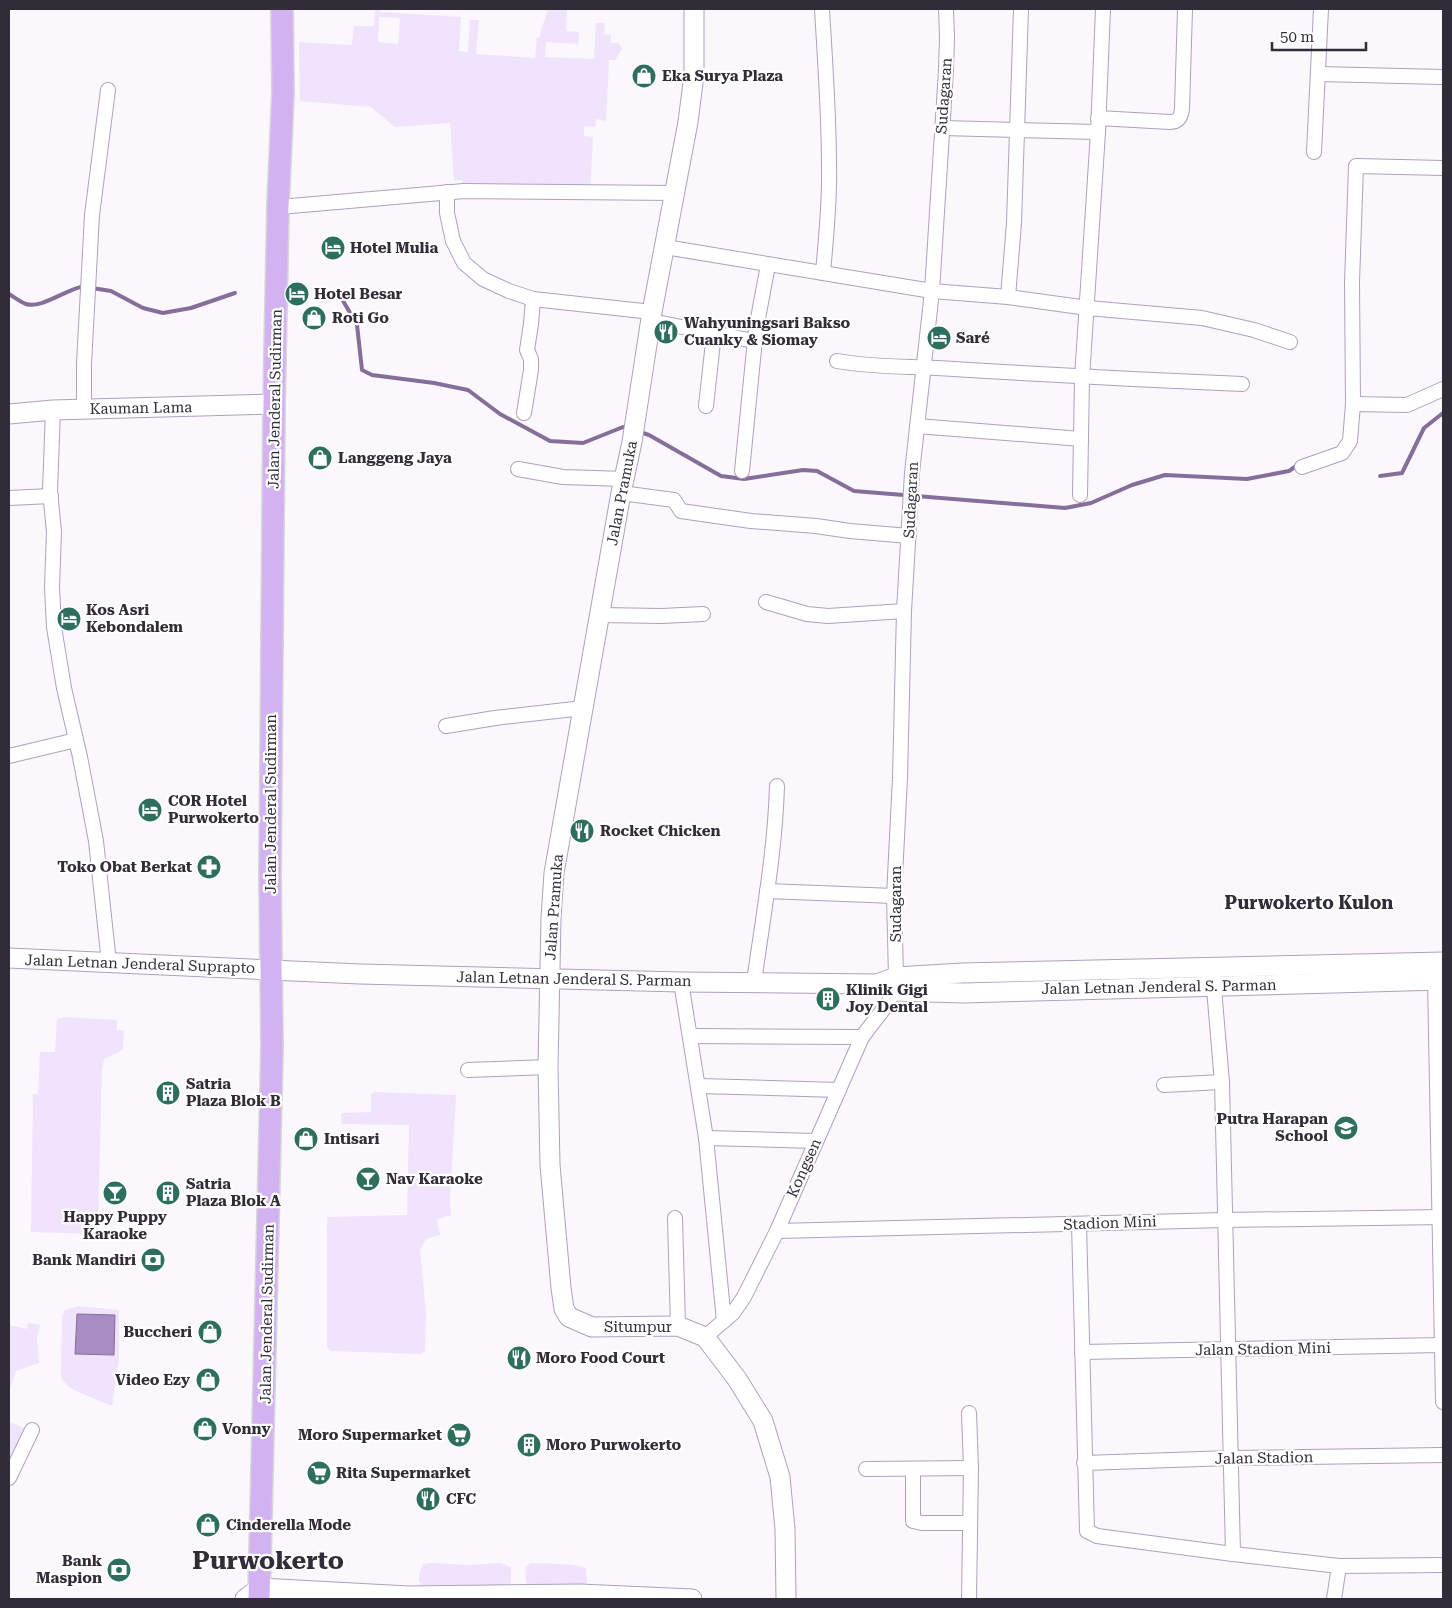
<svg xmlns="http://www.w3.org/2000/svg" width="1452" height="1608" font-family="'Roboto Serif',serif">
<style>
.green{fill:#efe4fc;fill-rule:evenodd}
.water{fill:#a88cc4;stroke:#856f9a}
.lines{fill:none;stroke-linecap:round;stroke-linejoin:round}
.stream{stroke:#856f9a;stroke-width:4}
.street-casing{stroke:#afa0bf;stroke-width:16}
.secondary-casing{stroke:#afa0bf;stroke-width:21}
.primary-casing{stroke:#d6d5d7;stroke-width:24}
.street{stroke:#fff;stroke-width:14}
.secondary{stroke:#fff;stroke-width:19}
.primary{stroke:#d3b2f1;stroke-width:21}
.labels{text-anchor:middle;stroke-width:4.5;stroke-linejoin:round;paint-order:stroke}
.poi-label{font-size:15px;font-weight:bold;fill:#322c39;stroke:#fff;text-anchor:start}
.street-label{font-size:15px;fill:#322c39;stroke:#fff}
.quarter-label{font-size:18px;font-weight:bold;fill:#322c39;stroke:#fff}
.town-label{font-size:25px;font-weight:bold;fill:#322c39;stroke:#fff}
</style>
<rect width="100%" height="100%" fill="#faf7fd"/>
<g class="green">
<path d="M375,9H380V12L461,17L459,51L468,52L470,20H479L476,54L535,58L537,37L540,38C540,27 546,19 548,9H567L566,31L579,32L578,44L546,42L545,57L594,59L596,23H605L604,34L611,35V43H619L622,49L615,60H609L606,121L596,119L595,127L584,126V136L593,137L590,191L464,190L462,180L454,181L450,123L395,127L371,107L300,101L299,42L352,45L354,26H374ZM379,17L400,18L398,44L378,42Z"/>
<polygon points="65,1017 117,1020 117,1030 124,1030 123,1050 104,1059 102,1069 98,1227 95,1234 31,1232 33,1094 38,1094 40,1052 55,1052 57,1019"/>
<polygon points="376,1092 456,1095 450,1201 451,1215 437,1219 440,1235 426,1239 420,1250 426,1311 425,1351 421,1354 331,1351 327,1347 327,1217 407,1215 409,1125 342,1124 341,1113 371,1112 371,1094"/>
<polygon points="78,1306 119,1310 119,1359 112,1406 76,1391 68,1386 61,1377 62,1316 65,1310"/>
<polygon points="28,1323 40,1325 37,1337 39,1363 16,1371 9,1392 9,1325 27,1329"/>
<polygon points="9,1422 25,1428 9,1466"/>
<polygon points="432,1563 470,1565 500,1563 511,1567 511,1582 509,1587 429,1587 422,1585 419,1581 419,1575 423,1564"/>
<path d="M530,1563C546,1564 574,1563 586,1568L587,1581L585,1587L529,1589C525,1581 525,1575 526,1567Z"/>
</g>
<polygon class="water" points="77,1314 115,1315 114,1355 75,1354"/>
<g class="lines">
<g class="stream">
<polyline points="92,288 111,291 143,308 163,313 191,308 235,293"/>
<polyline points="338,292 357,325 362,370 372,375 434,383 468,390 500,414 550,441 583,443 623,427 628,429"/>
<path d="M9,294C14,297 20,302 26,304C42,309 68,288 85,286"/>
<polyline points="640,432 649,435 721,476 744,479 803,470 817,471 854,491 1065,508 1091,503 1132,485 1165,475 1247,479 1289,471 1299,464"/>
<polyline points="1380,476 1402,473 1424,428 1443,413"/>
</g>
<defs>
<g id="street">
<path d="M822,9C825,61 829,113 829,166C830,202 826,237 823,273"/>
<polyline points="1318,74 1443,77"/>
<path d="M1098,118L1170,122C1179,122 1181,117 1182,109L1185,9"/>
<polyline points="942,128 1098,132"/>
<polyline points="1314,152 1321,9"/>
<polyline points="447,192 447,213 453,241 464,263 483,279 509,291 533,299 652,312"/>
<polyline points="278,206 291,206 464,191 675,193"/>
<polyline points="665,247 932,291 1008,297 1088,308 1202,318 1254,330 1290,342"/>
<polyline points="1008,297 1014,223 1021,9"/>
<polyline points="651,321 754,341"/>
<path d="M837,361C875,368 915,366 954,369C1050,375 1146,380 1242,384"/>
<polyline points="1353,404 1407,405 1443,389"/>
<polyline points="706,406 714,333"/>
<polyline points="84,409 84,364 92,215 108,90"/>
<polyline points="53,410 50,491 54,532 52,587 54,627 64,688 80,757 96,841 109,963"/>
<polyline points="524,413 531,370 531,359 527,350 531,324 533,299"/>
<polyline points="917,426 1081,439"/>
<polyline points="1302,467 1342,453 1350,441 1353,404 1352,282 1356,166 1443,168"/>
<polyline points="518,469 563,477 625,479"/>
<polyline points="742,471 756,329 768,265"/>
<polyline points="621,493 674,500 681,511 751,521 816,526 850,531 909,536"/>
<polyline points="1080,495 1082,378 1098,132 1103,9"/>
<polyline points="9,498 51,496"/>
<polyline points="766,602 807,614 828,616 904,611"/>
<polyline points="600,615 662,616 703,614"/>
<polyline points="446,726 495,718 583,708"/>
<polyline points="9,756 76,740"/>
<polyline points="767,891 894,896"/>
<polyline points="1213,977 1222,1082 1233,1554"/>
<polyline points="1435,980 1443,1402"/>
<polyline points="681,982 706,1138 724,1321"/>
<path d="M754,982C763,917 775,852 777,786"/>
<polyline points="690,1036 862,1037"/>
<polyline points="468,1070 548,1067"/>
<polyline points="1164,1085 1222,1082"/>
<polyline points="699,1086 839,1090"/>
<polyline points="706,1138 816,1141"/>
<polyline points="675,1218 678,1326"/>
<polyline points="1079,1224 1087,1531 1097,1536 1233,1554 1339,1566 1443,1565"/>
<polyline points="777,1231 1225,1220 1443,1217"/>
<polyline points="705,1337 733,1313 744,1297 777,1231 862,1037 889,1002 896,977 894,896 900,778 904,611 912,473 932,291 946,70 947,37 946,9"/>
<polyline points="1082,1352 1443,1345"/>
<polyline points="969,1413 971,1468 969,1599"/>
<polyline points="1084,1463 1230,1458 1443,1455"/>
<polyline points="866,1469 971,1468"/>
<polyline points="913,1469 913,1521 922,1523 970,1523"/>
<polyline points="9,1478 32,1430"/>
<polyline points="1334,1599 1339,1566"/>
</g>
<g id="secondary">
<polyline points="694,9 694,75 688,122 652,312 632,442 621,493 554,873 551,918 548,1067 550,1165 561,1288 564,1309 569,1317 592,1327 678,1326 705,1337 737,1379 763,1421 780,1477 785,1529 786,1599"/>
<polyline points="9,414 53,410 274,404"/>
<polyline points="9,958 360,974 681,982 877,984 896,977 962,973 1443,962"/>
<polyline points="877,984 893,991 963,993 1443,980"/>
<polyline points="245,1599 260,1588 408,1596 580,1594 692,1599"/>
</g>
<polyline id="primary" points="259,1599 272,1048 270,876 274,404 278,206 283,92 282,9"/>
</defs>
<use href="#street" class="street-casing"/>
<use href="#secondary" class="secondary-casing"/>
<use href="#primary" class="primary-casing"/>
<use href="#street" class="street"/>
<use href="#secondary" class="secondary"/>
<use href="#primary" class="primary"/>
</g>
<defs>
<symbol id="shop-disc" viewBox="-11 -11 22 22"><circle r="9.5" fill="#2e6e5d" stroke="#fff"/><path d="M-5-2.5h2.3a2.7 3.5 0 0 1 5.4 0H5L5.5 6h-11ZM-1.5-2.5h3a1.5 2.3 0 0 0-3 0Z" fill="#fff"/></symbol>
<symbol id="hotel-disc" viewBox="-11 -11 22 22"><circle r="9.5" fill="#2e6e5d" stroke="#fff"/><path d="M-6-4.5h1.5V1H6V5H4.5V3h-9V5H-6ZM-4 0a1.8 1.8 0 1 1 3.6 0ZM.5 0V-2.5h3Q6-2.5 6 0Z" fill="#fff"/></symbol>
<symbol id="restaurant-disc" viewBox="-11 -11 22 22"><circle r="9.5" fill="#2e6e5d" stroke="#fff"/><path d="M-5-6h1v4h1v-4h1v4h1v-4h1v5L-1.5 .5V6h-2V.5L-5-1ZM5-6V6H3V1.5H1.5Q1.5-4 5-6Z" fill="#fff"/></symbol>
<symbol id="pharmacy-disc" viewBox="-11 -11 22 22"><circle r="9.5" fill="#2e6e5d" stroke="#fff"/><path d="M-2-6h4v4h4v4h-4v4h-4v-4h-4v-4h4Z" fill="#fff"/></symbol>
<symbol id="building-disc" viewBox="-11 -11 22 22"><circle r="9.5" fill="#2e6e5d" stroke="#fff"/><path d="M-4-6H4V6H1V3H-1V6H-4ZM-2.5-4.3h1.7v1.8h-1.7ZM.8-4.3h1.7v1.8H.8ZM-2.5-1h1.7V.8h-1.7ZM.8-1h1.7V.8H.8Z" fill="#fff"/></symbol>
<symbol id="school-disc" viewBox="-11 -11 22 22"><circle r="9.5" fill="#2e6e5d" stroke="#fff"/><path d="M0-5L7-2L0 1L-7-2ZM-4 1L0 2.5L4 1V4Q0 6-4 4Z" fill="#fff"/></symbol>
<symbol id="bar-disc" viewBox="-11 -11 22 22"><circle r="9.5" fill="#2e6e5d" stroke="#fff"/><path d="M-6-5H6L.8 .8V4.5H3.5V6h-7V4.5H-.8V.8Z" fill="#fff"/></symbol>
<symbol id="bank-disc" viewBox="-11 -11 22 22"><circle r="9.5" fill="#2e6e5d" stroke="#fff"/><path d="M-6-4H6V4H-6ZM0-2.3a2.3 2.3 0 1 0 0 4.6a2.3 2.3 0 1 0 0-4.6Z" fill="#fff"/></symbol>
<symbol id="supermarket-disc" viewBox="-11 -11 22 22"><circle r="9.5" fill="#2e6e5d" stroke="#fff"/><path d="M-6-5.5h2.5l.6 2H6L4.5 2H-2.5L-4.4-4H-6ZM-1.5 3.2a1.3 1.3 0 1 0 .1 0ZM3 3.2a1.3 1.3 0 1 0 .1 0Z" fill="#fff"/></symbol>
</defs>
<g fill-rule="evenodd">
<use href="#shop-disc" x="630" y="62" width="28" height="28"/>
<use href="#hotel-disc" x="319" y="234" width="28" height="28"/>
<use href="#hotel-disc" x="283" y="280" width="28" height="28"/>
<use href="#shop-disc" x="300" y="304" width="28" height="28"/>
<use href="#restaurant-disc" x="652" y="318" width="28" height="28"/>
<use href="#hotel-disc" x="925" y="324" width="28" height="28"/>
<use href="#shop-disc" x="306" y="444" width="28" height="28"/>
<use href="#hotel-disc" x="55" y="605" width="28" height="28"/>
<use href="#hotel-disc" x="136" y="796" width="28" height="28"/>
<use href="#restaurant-disc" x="568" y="817" width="28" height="28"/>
<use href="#pharmacy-disc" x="195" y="853" width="28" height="28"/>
<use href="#building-disc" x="814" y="985" width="28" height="28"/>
<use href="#building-disc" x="154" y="1079" width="28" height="28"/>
<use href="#school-disc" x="1332" y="1114" width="28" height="28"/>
<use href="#shop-disc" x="292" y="1125" width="28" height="28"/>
<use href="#bar-disc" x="354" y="1165" width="28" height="28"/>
<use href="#bar-disc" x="101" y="1179" width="28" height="28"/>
<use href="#building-disc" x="154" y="1179" width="28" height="28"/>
<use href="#bank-disc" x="139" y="1246" width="28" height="28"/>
<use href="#shop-disc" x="196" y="1318" width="28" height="28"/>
<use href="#restaurant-disc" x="505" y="1344" width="28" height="28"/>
<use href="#shop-disc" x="194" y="1366" width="28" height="28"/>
<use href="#shop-disc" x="191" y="1415" width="28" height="28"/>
<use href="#supermarket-disc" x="445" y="1421" width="28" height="28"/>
<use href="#building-disc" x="515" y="1431" width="28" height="28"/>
<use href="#supermarket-disc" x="305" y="1459" width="28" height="28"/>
<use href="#restaurant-disc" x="414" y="1485" width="28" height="28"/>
<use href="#shop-disc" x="194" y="1511" width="28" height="28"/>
<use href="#bank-disc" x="105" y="1556" width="28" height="28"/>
</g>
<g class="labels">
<g class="poi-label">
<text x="662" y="81">Eka Surya Plaza</text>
<text x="350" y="253">Hotel Mulia</text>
<text x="314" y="299">Hotel Besar</text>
<text x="332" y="323">Roti Go</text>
<text x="684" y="328">Wahyuningsari Bakso<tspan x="684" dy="17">Cuanky &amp; Siomay</tspan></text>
<text x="956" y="343">Saré</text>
<text x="338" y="463">Langgeng Jaya</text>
<text x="86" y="615">Kos Asri<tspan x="86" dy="17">Kebondalem</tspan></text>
<text x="168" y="806">COR Hotel<tspan x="168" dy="17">Purwokerto</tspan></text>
<text x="600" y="836">Rocket Chicken</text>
<text x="192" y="872" text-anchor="end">Toko Obat Berkat</text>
<text x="846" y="995">Klinik Gigi<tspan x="846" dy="17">Joy Dental</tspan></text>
<text x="186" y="1089">Satria<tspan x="186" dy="17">Plaza Blok B</tspan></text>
<text x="1328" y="1124" text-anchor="end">Putra Harapan<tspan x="1328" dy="17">School</tspan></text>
<text x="324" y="1144">Intisari</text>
<text x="386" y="1184">Nav Karaoke</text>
<text x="186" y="1189">Satria<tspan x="186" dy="17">Plaza Blok A</tspan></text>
<text x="115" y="1222" text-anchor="middle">Happy Puppy<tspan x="115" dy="17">Karaoke</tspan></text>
<text x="136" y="1265" text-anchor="end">Bank Mandiri</text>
<text x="192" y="1337" text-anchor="end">Buccheri</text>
<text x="536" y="1363">Moro Food Court</text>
<text x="190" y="1385" text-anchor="end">Video Ezy</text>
<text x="222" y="1434">Vonny</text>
<text x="442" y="1440" text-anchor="end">Moro Supermarket</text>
<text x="546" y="1450">Moro Purwokerto</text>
<text x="336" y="1478">Rita Supermarket</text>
<text x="446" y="1504">CFC</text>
<text x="226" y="1530">Cinderella Mode</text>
<text x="102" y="1566" text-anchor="end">Bank<tspan x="102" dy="17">Maspion</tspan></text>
</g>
<g class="street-label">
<text transform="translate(944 96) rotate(-86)" y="5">Sudagaran</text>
<text transform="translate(275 399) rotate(-89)" y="5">Jalan Jenderal Sudirman</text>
<text transform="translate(141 408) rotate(-1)" y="5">Kauman Lama</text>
<text transform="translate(622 493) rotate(-79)" y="5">Jalan Pramuka</text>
<text transform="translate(911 500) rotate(-87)" y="5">Sudagaran</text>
<text transform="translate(271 804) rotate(-90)" y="5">Jalan Jenderal Sudirman</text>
<text transform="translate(896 904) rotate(-90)" y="5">Sudagaran</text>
<text transform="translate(554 907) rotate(-86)" y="5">Jalan Pramuka</text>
<text transform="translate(140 964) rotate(2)" y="5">Jalan Letnan Jenderal Suprapto</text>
<text transform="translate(574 979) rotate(1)" y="5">Jalan Letnan Jenderal S. Parman</text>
<text transform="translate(1159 987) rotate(-1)" y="5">Jalan Letnan Jenderal S. Parman</text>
<text transform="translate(804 1168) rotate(-66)" y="5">Kongsen</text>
<text transform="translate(1110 1223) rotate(-2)" y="5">Stadion Mini</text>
<text transform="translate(267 1314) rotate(-89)" y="5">Jalan Jenderal Sudirman</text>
<text x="638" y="1332">Situmpur</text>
<text transform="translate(1263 1349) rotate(-1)" y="5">Jalan Stadion Mini</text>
<text transform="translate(1264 1458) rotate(-1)" y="5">Jalan Stadion</text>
</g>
<g class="quarter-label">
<text x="1309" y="909">Purwokerto Kulon</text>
</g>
<g class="town-label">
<text x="268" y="1569">Purwokerto</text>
</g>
</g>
<rect width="1452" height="1608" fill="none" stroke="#322c39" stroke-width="20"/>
<path d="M1272 42v8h94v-8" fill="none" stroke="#322c39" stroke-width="2.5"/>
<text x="1280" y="42" font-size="15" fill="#322c39" stroke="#ffffff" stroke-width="4" paint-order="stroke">50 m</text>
</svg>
